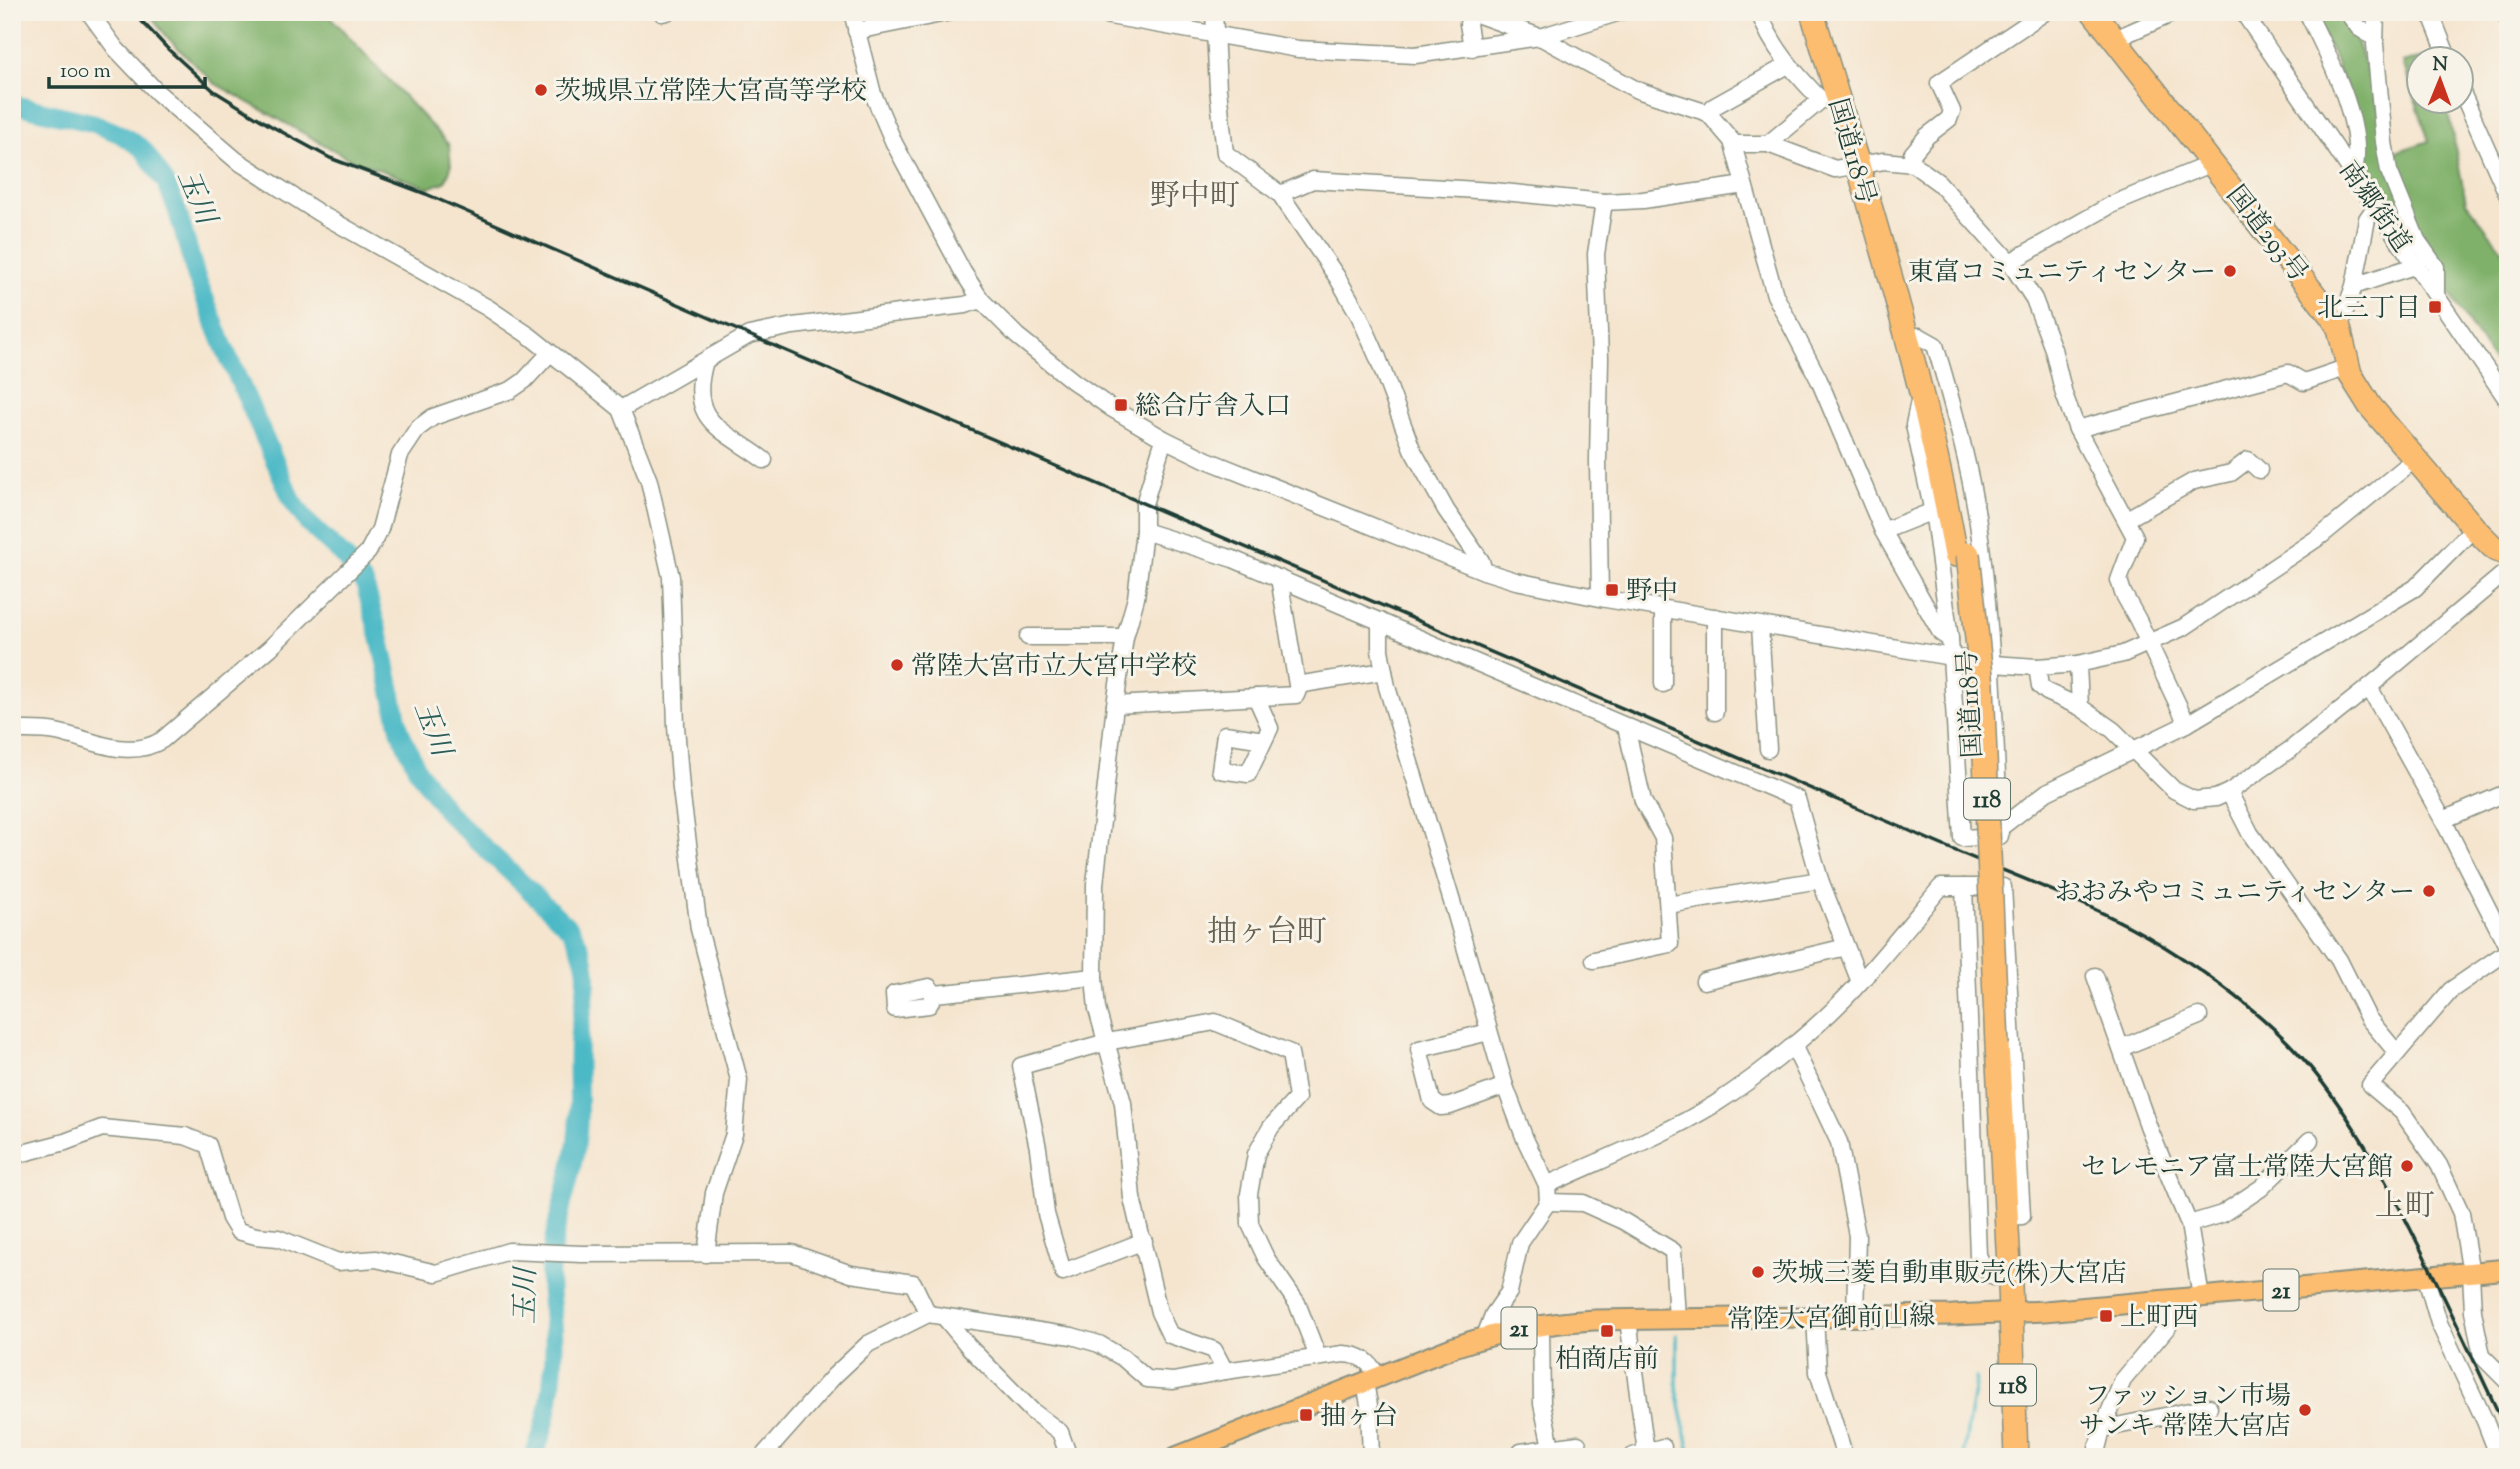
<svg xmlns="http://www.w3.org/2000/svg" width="2520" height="1469" font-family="'Sorts Mill Goudy','Noto Serif JP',serif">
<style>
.forest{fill:#80b16b;stroke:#507750;stroke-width:2}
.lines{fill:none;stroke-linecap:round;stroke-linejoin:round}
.stream{stroke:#4cb9c6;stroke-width:3.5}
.river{stroke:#4cb9c6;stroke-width:19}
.minor-casing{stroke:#8a9182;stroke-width:19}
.major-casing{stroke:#8a9182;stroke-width:23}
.highway-casing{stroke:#8a9182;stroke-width:26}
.minor{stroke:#fff;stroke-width:16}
.major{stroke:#fcbd6f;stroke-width:19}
.highway{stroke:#fcbd6f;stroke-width:23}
.rail{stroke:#1f3d34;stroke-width:3.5}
.highway-bridge-casing{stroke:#8a9182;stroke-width:26;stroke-linecap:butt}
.highway-bridge{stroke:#fcbd6f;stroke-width:23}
.poi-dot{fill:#c8321e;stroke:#f7f3e8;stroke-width:2.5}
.labels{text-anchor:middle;stroke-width:6;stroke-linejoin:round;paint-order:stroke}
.shield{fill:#f7f3e8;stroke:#60746a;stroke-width:2}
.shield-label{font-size:24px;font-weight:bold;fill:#1f3d34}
.poi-label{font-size:26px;fill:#1f3d34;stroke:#f7f3e8;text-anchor:start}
.street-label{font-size:26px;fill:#1f3d34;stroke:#f7f3e8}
.water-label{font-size:28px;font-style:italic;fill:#2a5c58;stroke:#f7f3e8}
.quarter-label{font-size:30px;fill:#666150;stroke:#f7f3e8}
</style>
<rect width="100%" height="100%" fill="#f7f3e8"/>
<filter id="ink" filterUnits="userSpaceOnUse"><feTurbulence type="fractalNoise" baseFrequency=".0143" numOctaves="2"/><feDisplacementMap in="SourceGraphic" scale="14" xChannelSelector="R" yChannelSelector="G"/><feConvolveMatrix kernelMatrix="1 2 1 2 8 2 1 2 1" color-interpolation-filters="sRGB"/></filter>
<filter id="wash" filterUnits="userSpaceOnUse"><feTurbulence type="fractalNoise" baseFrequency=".00686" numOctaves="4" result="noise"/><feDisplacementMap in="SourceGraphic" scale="28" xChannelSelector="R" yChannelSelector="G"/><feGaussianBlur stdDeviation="1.57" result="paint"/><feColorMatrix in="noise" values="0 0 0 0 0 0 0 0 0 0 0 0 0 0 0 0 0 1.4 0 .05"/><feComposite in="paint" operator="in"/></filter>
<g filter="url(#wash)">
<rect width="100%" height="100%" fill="#f5e5cf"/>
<g class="forest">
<polygon points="148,12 326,12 449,145 451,167 445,182 429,188 348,158 214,83 168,38"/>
<polygon points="2312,12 2347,12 2393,153 2429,141 2403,62 2438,56 2438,59 2418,60 2418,102 2446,102 2466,202 2508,257 2508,382 2461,312 2415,231 2377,183 2332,52"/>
</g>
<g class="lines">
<g class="stream">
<polyline points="1677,1335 1677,1391 1691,1457"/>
<polyline points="1963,1457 1976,1378"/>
</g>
<path class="river" d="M12,104L93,123L120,134L143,149L166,183L177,210L196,276L224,347L292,500L308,523L345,558L365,585L381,642L400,731L418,771L447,812L570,929C597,971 584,991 579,1036C576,1070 581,1104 577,1137C572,1182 553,1223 550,1268C548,1292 554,1318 554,1342C554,1376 549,1427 532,1457"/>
</g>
</g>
<g filter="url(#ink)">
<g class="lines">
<defs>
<g id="minor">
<polyline points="89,12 116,49 158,93 236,160 319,213 488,308 531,337 621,409 649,481 671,577 676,726 681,789 699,929 739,1080 734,1134 714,1193 706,1254"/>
<polyline points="852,12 873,94 894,143 963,272 981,300 1017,336 1073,381 1111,408 1164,439 1207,460 1484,571 1516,581 1600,598 1993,664 2037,667 2078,664 2123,654 2184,627 2322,535 2415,459"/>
<polyline points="1087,12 1298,49 1415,55 1540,37 1620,12"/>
<polyline points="1214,12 1218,89 1225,153 1280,194 1337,277 1359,315 1378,358 1412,449 1446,510 1481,561 1484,571"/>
<path d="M1471,12L1540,37L1637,90L1708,113L1732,141L1775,295L1819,380L1883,531L1941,633L1950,639L1962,838L2000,836C1994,729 1993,622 1977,516C1968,458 1952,401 1935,345L1919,336"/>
<polyline points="1471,12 1468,24 1472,48"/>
<path d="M1759,12C1772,48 1795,73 1821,100L1838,98"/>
<polyline points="2243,12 2508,401"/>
<path d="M2307,12C2327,53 2368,129 2353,174"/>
<polyline points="2347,12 2359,28 2375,38"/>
<polyline points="2376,12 2375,44 2384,142 2389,171 2417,240 2436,267 2436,293"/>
<polyline points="2430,12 2449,60"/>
<polyline points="2504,12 2508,20"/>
<polyline points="662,13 667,12"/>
<polyline points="856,31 951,12"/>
<polyline points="2115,39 2176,12"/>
<polyline points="2460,88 2508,196"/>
<polyline points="1708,113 1713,107 1788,65"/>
<polyline points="1733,144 1768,144 1835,169 1884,161 1913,164 1939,183 2010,262 2034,299 2053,349 2064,394 2077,429 2135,537 2119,580 2123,593 2138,620 2187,724 2047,792 2000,828"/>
<polyline points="1768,144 1821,100"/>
<polyline points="1913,164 1912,154 1927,136 1949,119 1952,111 1939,83 2045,12"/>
<polyline points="1280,194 1313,180 1493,191 1604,202 1643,200 1744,185"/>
<polyline points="2010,262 2113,204 2213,163"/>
<polyline points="2354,286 2417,265"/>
<polyline points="2339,328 2354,286 2367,219 2376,206"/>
<path d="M705,361C687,422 721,428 764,460"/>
<polyline points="1924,402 1918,405 1914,425 1934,517 1950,639"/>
<polyline points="621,409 749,335 793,326 965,305 981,300"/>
<polyline points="2077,429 2288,373 2304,382 2348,367"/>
<polyline points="1164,439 1144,504 1144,531 1136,598 1125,637 1115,705 1095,884 1094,977 1097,1009 1123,1103 1132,1198 1159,1312 1170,1335 1214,1350 1225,1371"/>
<polyline points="2127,519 2194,481 2231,473 2248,460 2259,470"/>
<polyline points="1144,531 1233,559 1797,799 1820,880 1860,982"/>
<polyline points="1883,531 1933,511"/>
<polyline points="1279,578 1297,685 1384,671"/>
<polyline points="1600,598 1598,460 1600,358 1596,254 1604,202"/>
<polyline points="1380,621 1380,650 1387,687 1456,915 1505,1086 1525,1139 1547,1185 1548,1202 1520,1243 1509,1292 1493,1315 1485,1336"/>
<polyline points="1760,626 1768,749"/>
<polyline points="1028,637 1125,637"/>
<polyline points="2078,664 2080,707"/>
<polyline points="2037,667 2040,686 2047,692 2080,707 2113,730 2174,790 2194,800 2216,798 2229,792 2291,749 2369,687 2508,570"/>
<polyline points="1663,684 1663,608"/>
<polyline points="2369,687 2443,820 2508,948"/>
<polyline points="1256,697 1270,728 1248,774 1220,770 1225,734 1264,740"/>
<polyline points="1115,705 1296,695 1300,685"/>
<polyline points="1715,712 1715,617"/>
<polyline points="2187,724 2415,588 2474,528"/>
<path d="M12,730C27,730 42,729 56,732C91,739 128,761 162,740L270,648L368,552L380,529L400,455L418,428L433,417L511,390L524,381L550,353"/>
<polyline points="2229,792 2250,833 2339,960 2368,1018 2397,1053"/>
<polyline points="2443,820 2508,792"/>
<polyline points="1964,887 1978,1255 1983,1266 1994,1277"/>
<polyline points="1668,905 1820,880"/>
<polyline points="2508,951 2451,990 2370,1085 2402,1112 2439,1165 2461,1213 2471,1274 2473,1311 2482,1356 2508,1382"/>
<polyline points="1594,960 1670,944 1663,838 1643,801 1626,727"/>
<polyline points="2095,976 2149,1128 2189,1224 2201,1297"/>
<polyline points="1704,981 1846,947"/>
<polyline points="935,994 929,1005 895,1009 894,994 929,987 935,994 1094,977"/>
<polyline points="1489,1032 1419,1049 1432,1101 1441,1107 1450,1106 1505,1086"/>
<polyline points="1793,1045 1839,1142 1857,1236 1855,1316"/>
<polyline points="2121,1048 2199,1016"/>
<polyline points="12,1156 65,1142 102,1128 185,1136 208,1145 230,1218 238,1231 256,1236 278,1238 338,1262 376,1259 436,1273 509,1251 582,1254 792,1253 851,1274 913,1283 928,1314"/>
<path d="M1547,1185C1603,1159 1663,1136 1715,1104C1763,1073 1824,1023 1862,980C1889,950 1915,918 1941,887H2003L2022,1216L2007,1217"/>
<polyline points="1548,1202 1583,1203 1623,1221 1673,1251 1677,1319"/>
<polyline points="2189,1224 2222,1214 2261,1188 2310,1140"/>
<polyline points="1144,1241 1063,1272 1046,1214 1038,1148 1021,1066 1107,1042 1215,1022 1290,1053 1297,1098 1271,1127 1256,1154 1249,1194 1250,1224 1266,1258 1297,1303 1318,1357"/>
<polyline points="2426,1278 2439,1323 2485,1421 2499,1457"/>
<polyline points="1815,1317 1818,1372 1845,1457"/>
<polyline points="945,1318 969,1347 1032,1411 1060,1432 1069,1457"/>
<polyline points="1628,1320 1646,1452"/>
<polyline points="1541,1324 1542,1404 1551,1447"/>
<polyline points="1365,1382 1369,1405 1371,1457"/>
<polyline points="2102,1429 2209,1407"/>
<polyline points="1633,1456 1663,1447"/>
<path d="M762,1457L834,1376L868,1344L928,1314L1072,1336L1099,1344L1123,1358L1147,1379L1173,1381L1225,1371L1343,1354C1362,1355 1369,1361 1378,1377"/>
<polyline points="1521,1457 1521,1452 1578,1444 1580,1457"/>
<polyline points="2095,1457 2102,1429 2123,1380 2169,1325 2169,1300"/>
</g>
<path id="major" d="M1176,1457L1454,1347C1500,1331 1545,1323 1594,1320L1953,1315L2045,1311L2508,1269"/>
<g id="highway">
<path d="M1812,12C1866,192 1923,371 1956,555"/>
<polyline points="2093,12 2332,317 2339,328 2350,374 2370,406 2476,530 2496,550 2508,554"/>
<polyline points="1997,1045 2010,1284 2016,1457"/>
</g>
</defs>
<use href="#minor" class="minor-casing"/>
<use href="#major" class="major-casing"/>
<use href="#highway" class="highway-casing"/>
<use href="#minor" class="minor"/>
<use href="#major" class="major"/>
<use href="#highway" class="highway"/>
<path class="rail" d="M133,12L169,50L214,91L271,126L330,158L426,194L749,335L1910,831C1992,869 2089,899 2165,947C2213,977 2260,1012 2298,1053C2349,1110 2385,1178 2419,1246C2450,1308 2478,1370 2508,1433"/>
<defs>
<polyline id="highway-bridge" points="1968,554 1982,685 1997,1045"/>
</defs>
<use href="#highway-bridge" class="highway-bridge-casing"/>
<use href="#highway-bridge" class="highway-bridge"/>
</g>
</g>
<g class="poi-dot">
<circle cx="541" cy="90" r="7"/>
<circle cx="2230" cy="271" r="7"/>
<rect x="2428" y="300" width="14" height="14" rx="3.5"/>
<rect x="1114" y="398" width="14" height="14" rx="3.5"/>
<rect x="1605" y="583" width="14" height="14" rx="3.5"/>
<circle cx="897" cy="665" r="7"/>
<circle cx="2429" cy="891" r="7"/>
<circle cx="2407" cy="1166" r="7"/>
<circle cx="1758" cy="1272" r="7"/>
<rect x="2099" y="1309" width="14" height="14" rx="3.5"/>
<rect x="1600" y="1324" width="14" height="14" rx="3.5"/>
<circle cx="2305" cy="1410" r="7"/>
<rect x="1299" y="1408" width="14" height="14" rx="3.5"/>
</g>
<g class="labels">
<g class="shield">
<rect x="1964" y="778.5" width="46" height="41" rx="5"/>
<rect x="2263.5" y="1269.5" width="35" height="41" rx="5"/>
<rect x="1501.5" y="1307.5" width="35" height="41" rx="5"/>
<rect x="1990" y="1364.5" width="46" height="41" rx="5"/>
</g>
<g class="shield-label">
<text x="1987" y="807">118</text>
<text x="2281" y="1298">21</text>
<text x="1519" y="1336">21</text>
<text x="2013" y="1393">118</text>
</g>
<g class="poi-label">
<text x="555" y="99">茨城県立常陸大宮高等学校</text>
<text x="2216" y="280" text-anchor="end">東富コミュニティセンター</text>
<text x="2421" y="316" text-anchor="end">北三丁目</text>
<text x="1135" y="414">総合庁舎入口</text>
<text x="1626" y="599">野中</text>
<text x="911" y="674">常陸大宮市立大宮中学校</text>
<text x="2415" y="900" text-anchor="end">おおみやコミュニティセンター</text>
<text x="2393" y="1175" text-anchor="end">セレモニア富士常陸大宮館</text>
<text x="1772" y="1281">茨城三菱自動車販売(株)大宮店</text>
<text x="2120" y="1325">上町西</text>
<text x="1607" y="1367" text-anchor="middle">柏商店前</text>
<text x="2291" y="1404" text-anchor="end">ファッション市場<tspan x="2291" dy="30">サンキ 常陸大宮店</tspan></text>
<text x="1320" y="1424">抽ヶ台</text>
</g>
<g class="street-label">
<text transform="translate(1853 151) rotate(74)" y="9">国道118号</text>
<text transform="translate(2376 206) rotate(55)" y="9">南郷街道</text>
<text transform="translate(2268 233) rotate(52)" y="9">国道293号</text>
<text transform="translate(1969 704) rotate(-93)" y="9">国道118号</text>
<text transform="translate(1831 1317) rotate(-1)" y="9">常陸大宮御前山線</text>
</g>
<g class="water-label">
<text transform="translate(198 196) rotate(67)" y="10">玉川</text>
<text transform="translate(434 728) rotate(69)" y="10">玉川</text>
<text transform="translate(524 1296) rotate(-89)" y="10">玉川</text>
</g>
<g class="quarter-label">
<text x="1195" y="205">野中町</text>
<text x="1267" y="941">抽ヶ台町</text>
<text x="2405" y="1215">上町</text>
</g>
</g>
<rect width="2520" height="1469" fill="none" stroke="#f7f3e8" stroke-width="42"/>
<g transform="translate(2440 80) rotate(1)"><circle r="33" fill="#f7f3e8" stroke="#a1aaa0" stroke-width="2"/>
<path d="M0-5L12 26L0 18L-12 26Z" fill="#c8321e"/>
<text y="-10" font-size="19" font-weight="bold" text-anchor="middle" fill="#1f3d34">N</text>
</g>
<path d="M49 77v10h156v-10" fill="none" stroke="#1f3d34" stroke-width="3.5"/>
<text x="60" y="77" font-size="21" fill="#1f3d34" stroke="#f7f3e8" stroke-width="5" paint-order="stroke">100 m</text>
</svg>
